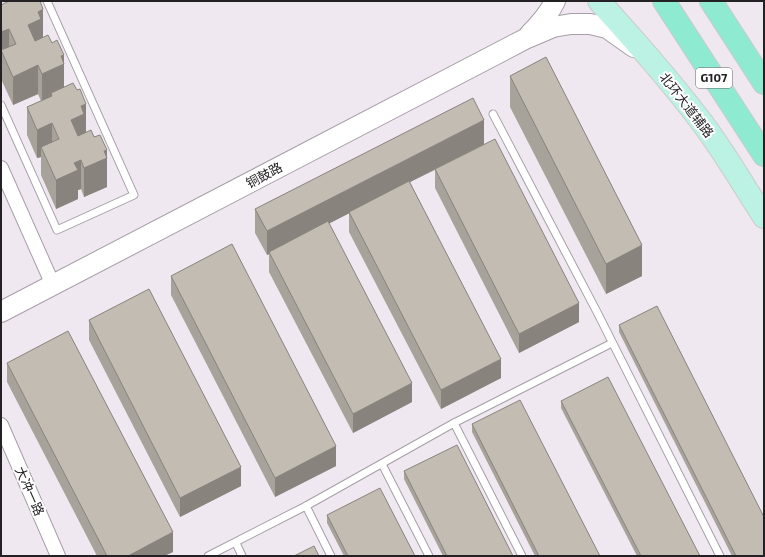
<svg xmlns="http://www.w3.org/2000/svg" width="765" height="557" font-family="'Exo 2','Noto Sans SC',sans-serif">
<style>
.lines{fill:none;stroke-linecap:round;stroke-linejoin:round}
.lane-casing{stroke:#a69ea6;stroke-width:9}
.street-casing{stroke:#a69ea6;stroke-width:16}
.secondary-casing{stroke:#a69ea6;stroke-width:22}
.primary-casing{stroke:#cacaca;stroke-width:24}
.highway-casing{stroke:#cacaca;stroke-width:24}
.lane{stroke:#fff;stroke-width:7}
.street{stroke:#fff;stroke-width:14}
.secondary{stroke:#fff;stroke-width:20}
.primary{stroke:#bcf2e4;stroke-width:22}
.highway{stroke:#8fead2;stroke-width:22}
.wall{fill:#a7a29a}
.shaded-wall{fill:#88847d}
.building{fill:#c2bcb3;stroke:#88847d}
.labels{text-anchor:middle;stroke-width:4;stroke-linejoin:round;paint-order:stroke}
.shield{fill:#fff;stroke:#666466;stroke-width:1}
.shield-label{font-size:12px;font-weight:bold;fill:#242124}
.street-label{font-size:13px;fill:#242124;stroke:#fff}
</style>
<rect width="100%" height="100%" fill="#f0e8f1"/>
<g class="lines">
<defs>
<g id="lane">
<polyline points="1,105 57,230 134,195 47,1"/>
<polyline points="493,114 597,312 720,556"/>
<polyline points="454,423 522,556"/>
<polyline points="382,464 429,556"/>
<polyline points="306,506 331,556"/>
<polyline points="236,543 242,556"/>
<polyline points="208,556 306,506 454,423 612,343"/>
</g>
<g id="street">
<polyline points="1,168 53,285"/>
<polyline points="1,425 58,556"/>
</g>
<g id="secondary">
<path d="M530,34C540,24 549,14 555,1"/>
<polyline points="1,312 527,38 553,27 571,24 590,24 607,28 634,47"/>
</g>
<path id="primary" d="M599,1C634,40 669,79 700,120C724,151 743,185 764,217"/>
<g id="highway">
<polyline points="664,1 764,155"/>
<polyline points="711,1 764,83"/>
</g>
</defs>
<use href="#lane" class="lane-casing"/>
<use href="#street" class="street-casing"/>
<use href="#secondary" class="secondary-casing"/>
<use href="#primary" class="primary-casing"/>
<use href="#highway" class="highway-casing"/>
<use href="#lane" class="lane"/>
<use href="#street" class="street"/>
<use href="#secondary" class="secondary"/>
<use href="#primary" class="primary"/>
<use href="#highway" class="highway"/>
</g>
<g class="wall">
<polygon points="8,1 40,1 43,37 52,43 64,55 64,87 86,132 94,137 107,150 107,187 84,197 81,189 78,190 78,199 56,209 41,175 41,157 37,158 27,135 27,107 41,101 38,94 13,105 1,79 1,5 8,2"/>
<polygon points="510,76 642,276 606,294 510,107"/>
<polygon points="484,144 579,322 519,353 435,188 435,170 410,182 501,378 441,409 349,232 349,213 329,223 412,402 353,433 269,272 269,254 267,255 255,233 255,209"/>
<polygon points="171,276 336,466 275,497 171,295"/>
<polygon points="89,320 241,486 180,517 89,340"/>
<polygon points="619,325 764,556 732,556 619,332"/>
<polygon points="7,363 173,552 164,556 97,556 7,382"/>
<polygon points="561,401 700,556 637,556 561,408"/>
<polygon points="472,424 600,556 535,556 472,432"/>
<polygon points="404,471 513,556 443,556 404,479"/>
<polygon points="327,515 415,556 344,556 327,523"/>
</g>
<g class="shaded-wall">
<polygon points="43,9 43,38 28,54 28,25 38,12"/>
<polygon points="9,29 9,57 1,50 1,61 1,32"/>
<polygon points="64,55 64,92 52,96 51,93 51,98 42,102 42,74 61,56"/>
<polygon points="38,65 38,94 13,105 13,77"/>
<polygon points="86,104 86,132 71,149 71,120 81,106"/>
<polygon points="484,120 484,144 270,254 269,252 269,254 267,255 267,231"/>
<polygon points="52,123 52,152 41,147 41,157 37,158 37,130"/>
<polygon points="107,150 107,187 84,197 84,168 104,151"/>
<polygon points="81,160 81,189 78,190 78,199 56,209 56,180 74,163"/>
<polygon points="642,245 642,276 606,294 606,264"/>
<polygon points="579,303 579,322 519,353 519,334"/>
<polygon points="501,359 501,378 441,409 441,390"/>
<polygon points="412,383 412,402 353,433 353,414"/>
<polygon points="336,446 336,466 275,497 275,478"/>
<polygon points="241,467 241,486 180,517 180,498"/>
<polygon points="173,532 173,552 164,556 128,556"/>
</g>
<g class="building">
<polygon points="9,1 40,1 43,9 38,12 41,19 28,25 35,41 48,35 52,43 57,40 64,55 61,56 64,64 42,74 38,65 13,77 1,50 16,44 9,29 1,32 1,5"/>
<polygon points="546,57 642,245 606,264 510,76"/>
<polygon points="73,83 77,90 80,89 86,104 81,106 84,114 71,120 78,136 91,130 94,137 100,135 107,150 104,151 107,158 84,168 81,160 74,163 78,170 56,180 41,147 59,139 52,123 37,130 27,107 52,96 51,93"/>
<polygon points="473,98 484,120 267,231 255,209"/>
<polygon points="495,139 579,303 519,334 435,169"/>
<polygon points="409,181 501,359 441,390 349,212"/>
<polygon points="328,221 412,383 353,414 269,252"/>
<polygon points="232,244 336,446 275,478 171,276"/>
<polygon points="149,289 241,467 180,498 89,320"/>
<polygon points="657,306 764,517 764,556 736,556 619,325"/>
<polygon points="68,331 173,532 128,556 107,556 7,363"/>
<polygon points="608,377 700,556 641,556 561,401"/>
<polygon points="520,400 600,556 539,556 472,424"/>
<polygon points="457,445 513,556 447,556 404,471"/>
<polygon points="380,488 415,556 348,556 327,515"/>
<polygon points="314,546 319,556 294,556"/>
</g>
<g class="labels">
<rect class="shield" x="696" y="68" width="36" height="20" rx="3"/>
<g class="shield-label">
<text x="714" y="82">G107</text>
</g>
<g class="street-label">
<text transform="translate(687 105) rotate(52)" y="5">北环大道辅路</text>
<text transform="translate(264 175) rotate(-28)" y="5">铜鼓路</text>
<text transform="translate(30 491) rotate(66)" y="5">大冲一路</text>
</g>
</g>
<rect width="765" height="557" fill="none" stroke="#242124" stroke-width="4"/>
</svg>
